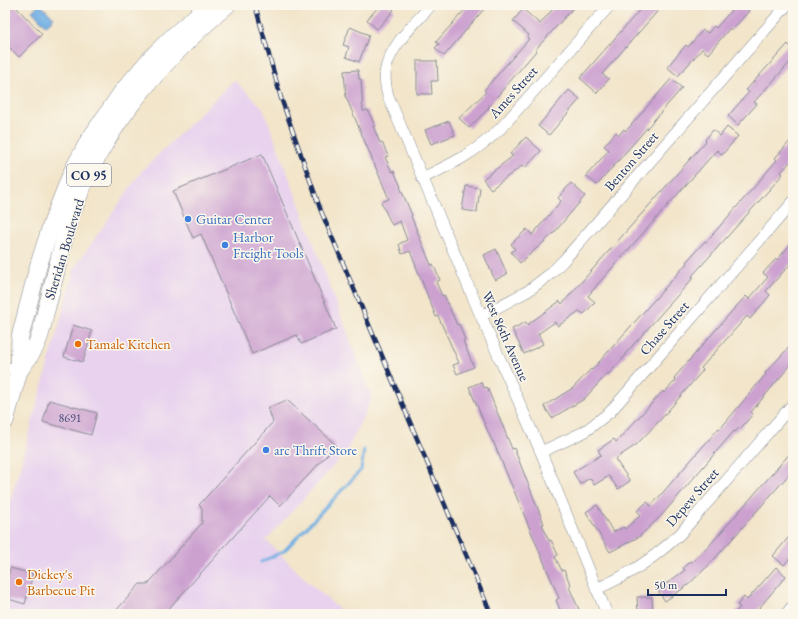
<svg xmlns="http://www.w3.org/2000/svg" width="798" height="619" font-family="'EB Garamond',serif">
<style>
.built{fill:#e8d2ee}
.water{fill:#70afe3;stroke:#466fa0}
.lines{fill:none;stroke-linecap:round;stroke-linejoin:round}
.stream{stroke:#70afe3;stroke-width:3}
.building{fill:#cca1d0}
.street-casing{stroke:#868a94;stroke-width:12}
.primary-casing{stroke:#868a94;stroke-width:18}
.street{stroke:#fff;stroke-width:11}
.primary{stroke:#fff;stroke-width:17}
.rail-casing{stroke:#1b2f5e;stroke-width:4.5}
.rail{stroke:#fbf7ec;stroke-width:3;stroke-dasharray:9;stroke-linecap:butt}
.shop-dot{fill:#3f7fe0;stroke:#fbf7ec;stroke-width:1.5}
.food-dot{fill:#e8710a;stroke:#fbf7ec;stroke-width:1.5}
.labels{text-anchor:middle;stroke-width:3;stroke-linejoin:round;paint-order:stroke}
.number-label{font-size:12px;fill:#474c7a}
.shield{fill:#fbf7ec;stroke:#5e6b89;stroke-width:1}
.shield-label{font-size:13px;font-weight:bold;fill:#1b2f5e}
.street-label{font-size:14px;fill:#1b2f5e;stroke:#fbf7ec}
.shop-label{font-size:14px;fill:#366cbe;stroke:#fbf7ec;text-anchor:start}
.food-label{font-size:14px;fill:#c56008;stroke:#fbf7ec;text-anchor:start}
</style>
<rect width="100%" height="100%" fill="#fbf7ec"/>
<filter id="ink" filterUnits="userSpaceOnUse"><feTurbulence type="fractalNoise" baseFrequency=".025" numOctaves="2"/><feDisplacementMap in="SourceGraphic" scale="8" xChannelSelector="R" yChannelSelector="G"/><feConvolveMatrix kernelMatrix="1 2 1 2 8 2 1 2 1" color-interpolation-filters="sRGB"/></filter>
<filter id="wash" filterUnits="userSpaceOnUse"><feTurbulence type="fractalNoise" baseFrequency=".012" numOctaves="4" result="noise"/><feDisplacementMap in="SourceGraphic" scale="16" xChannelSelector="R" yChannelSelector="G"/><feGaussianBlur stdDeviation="0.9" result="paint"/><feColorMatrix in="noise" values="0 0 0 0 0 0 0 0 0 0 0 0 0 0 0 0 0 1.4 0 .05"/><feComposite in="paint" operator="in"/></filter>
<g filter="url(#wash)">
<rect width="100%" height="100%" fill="#f2e5ca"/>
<polygon class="built" points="234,80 263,108 372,398 347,451 266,540 307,581 345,614 5,614 5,521 75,267 141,172"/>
<polygon class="water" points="39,5 41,5 54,18 46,26 32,11"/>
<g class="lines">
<polyline class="stream" points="261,562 284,551 361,470 364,450"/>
</g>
<g id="blocks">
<g class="building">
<polygon points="5,5 14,5 42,34 19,57 5,43"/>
<polygon points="380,5 388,5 394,10 377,29 367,20"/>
<polygon points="469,5 480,5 484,9 444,56 435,48 439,44 436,42"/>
<polygon points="546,5 576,5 535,50 536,51 488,107 489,108 469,128 459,118 486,92 484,90 529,39 527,38 529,35 513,21 523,9 540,24 552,10"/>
<polygon points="644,5 663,5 602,74 609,79 597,93 580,78"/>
<polygon points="736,5 742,5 749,11 732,30 730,28 708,54 702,49 678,76 667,67 686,45 688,47 703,30 708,33 714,26 716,28"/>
<polygon points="350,27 369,35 359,62 346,57 349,47 343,45"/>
<polygon points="788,44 793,49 793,59 754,102 757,104 738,125 728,116 749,92 746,90"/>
<polygon points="417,61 437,61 438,81 431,81 432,94 417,94"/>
<polygon points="358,70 359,79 361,79 363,111 368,110 375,126 373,126 380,143 382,142 388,156 385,157 392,172 394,171 401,187 400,187 412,215 411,216 431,265 433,264 440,280 436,282 442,296 444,295 457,325 459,324 465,340 463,341 474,367 457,374 453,365 459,363 438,316 436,317 410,251 402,254 399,244 407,240 400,221 392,225 381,202 389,199 346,97 344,71"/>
<polygon points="671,79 682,88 597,185 586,176 609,150 604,146 616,132 619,135 624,129 626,131"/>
<polygon points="569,90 580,99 549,135 538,126"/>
<polygon points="449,121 455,135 431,144 425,130"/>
<polygon points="727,127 738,136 722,155 717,150 597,285 588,296 595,302 584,314 579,311 558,326 555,322 538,334 543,344 524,354 512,329 526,322 527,325 560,301 562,304 706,141 705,140 713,130 720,136"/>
<polygon points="526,137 541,151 525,168 523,165 491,189 483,179 513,156 510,154"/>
<polygon points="793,138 793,159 781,172 783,174 762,198 692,276 694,277 625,354 626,355 609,374 608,373 584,399 552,418 544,406 573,388 591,369 592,370 687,263 686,262 705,241 706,242 755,186 777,160 775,158"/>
<polygon points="262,154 336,329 301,344 297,335 252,354 201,234 193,238 173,191"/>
<polygon points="571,183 585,196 553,234 520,263 511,252 515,249 511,244 527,229 532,235 561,201 558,198"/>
<polygon points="466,186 480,188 477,212 462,210"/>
<polygon points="793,241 793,261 766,291 770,295 750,319 747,316 701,368 703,370 661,419 636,445 615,459 630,481 618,489 609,476 594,485 590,478 580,484 573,472 601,455 598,450 614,439 616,442 663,391 664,393 676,380 674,378 733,310 746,296 749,299 768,277 763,273 776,259 777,260"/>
<polygon points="496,249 507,274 495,280 484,255"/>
<polygon points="73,325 92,331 83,362 64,357"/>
<polygon points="793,343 793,362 751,412 753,414 740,429 739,428 735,432 734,431 661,516 640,536 610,552 586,512 597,505 613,532 624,527 625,529 641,515 637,511 647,502 651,506 719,428 720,429 766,374 765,373"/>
<polygon points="481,382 484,388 487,387 512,449 514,448 544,524 542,524 549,541 551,540 558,555 555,557 562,571 564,570 571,586 569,587 581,614 562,614 556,600 559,598 493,441 492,441 469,387"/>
<polygon points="49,400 97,413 91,435 43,422"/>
<polygon points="287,400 336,445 280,506 270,496 164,614 113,614 140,584 148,584 202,523 202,508 199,505 273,422 268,408"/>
<polygon points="793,450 793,470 711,563 688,585 665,601 656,588 665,582 666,584 685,570 683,568 690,561 692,562 708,547"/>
<polygon points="793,532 793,555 784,565 773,556"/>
<polygon points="776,567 786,576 754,614 734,614 740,607 737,605 744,597 747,600"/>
<polygon points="10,568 33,574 25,604 5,598 5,589"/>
<polygon points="637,597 652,597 653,614 638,614"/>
</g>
</g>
</g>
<g filter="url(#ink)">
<use href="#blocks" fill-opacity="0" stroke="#868a94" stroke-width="1"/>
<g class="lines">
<defs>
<g id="street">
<path d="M431,5C415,24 392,43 386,68C384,77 386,88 388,96L481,316L541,452L607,614"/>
<path d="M422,178C453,164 476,152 501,128L610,5"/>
<polyline points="481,316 528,291 550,274 564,260 787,5"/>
<polyline points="5,367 19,371"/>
<polyline points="541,452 584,432 610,412 793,202"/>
<path d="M596,589C629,575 653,559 680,534L793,404"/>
<polyline points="786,614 793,606"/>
</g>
<g id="primary">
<path d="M19,371C25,362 33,353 37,343C41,335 43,323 45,314C53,286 59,257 67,229C95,136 155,67 227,5"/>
<polyline points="5,421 19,371 20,337 38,267 52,223 72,172 89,140 122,92 150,59 171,38 209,5"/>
</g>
</defs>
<use href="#street" class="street-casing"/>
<use href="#primary" class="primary-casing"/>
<use href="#street" class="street"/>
<use href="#primary" class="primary"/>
<defs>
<polyline id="rail" points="255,5 281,98 321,211 491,614"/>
</defs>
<use href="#rail" class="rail-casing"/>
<use href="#rail" class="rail"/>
</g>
</g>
<g class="shop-dot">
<circle cx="188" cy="219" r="4"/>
<circle cx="225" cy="245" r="4"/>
<circle cx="266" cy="450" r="4"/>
</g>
<g class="food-dot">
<circle cx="78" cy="344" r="4"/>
<circle cx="19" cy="582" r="4"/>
</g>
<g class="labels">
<g class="number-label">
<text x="70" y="422">8691</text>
</g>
<rect class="shield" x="67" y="164" width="44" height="22" rx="3"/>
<g class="shield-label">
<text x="89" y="180">CO 95</text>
</g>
<g class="street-label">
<text transform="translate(513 92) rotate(-48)" y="5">Ames Street</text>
<text transform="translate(631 161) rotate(-49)" y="5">Benton Street</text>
<text transform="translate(64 249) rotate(-73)" y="5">Sheridan Boulevard</text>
<text transform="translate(664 328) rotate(-49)" y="5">Chase Street</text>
<text transform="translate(506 336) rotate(66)" y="5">West 86th Avenue</text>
<text transform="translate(692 497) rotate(-49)" y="5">Depew Street</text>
</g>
<g class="shop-label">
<text x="196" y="224">Guitar Center</text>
<text x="233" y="242">Harbor<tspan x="233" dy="16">Freight Tools</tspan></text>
<text x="274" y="455">arc Thrift Store</text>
</g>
<g class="food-label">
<text x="86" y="349">Tamale Kitchen</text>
<text x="27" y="579">Dickey's<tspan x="27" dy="16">Barbecue Pit</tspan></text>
</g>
</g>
<rect width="798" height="619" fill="none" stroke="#fbf7ec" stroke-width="20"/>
<path d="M648 589v6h78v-6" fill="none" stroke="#1b2f5e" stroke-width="2"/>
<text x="654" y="589" font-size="12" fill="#1b2f5e" stroke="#fbf7ec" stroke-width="3" paint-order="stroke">50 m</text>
</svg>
